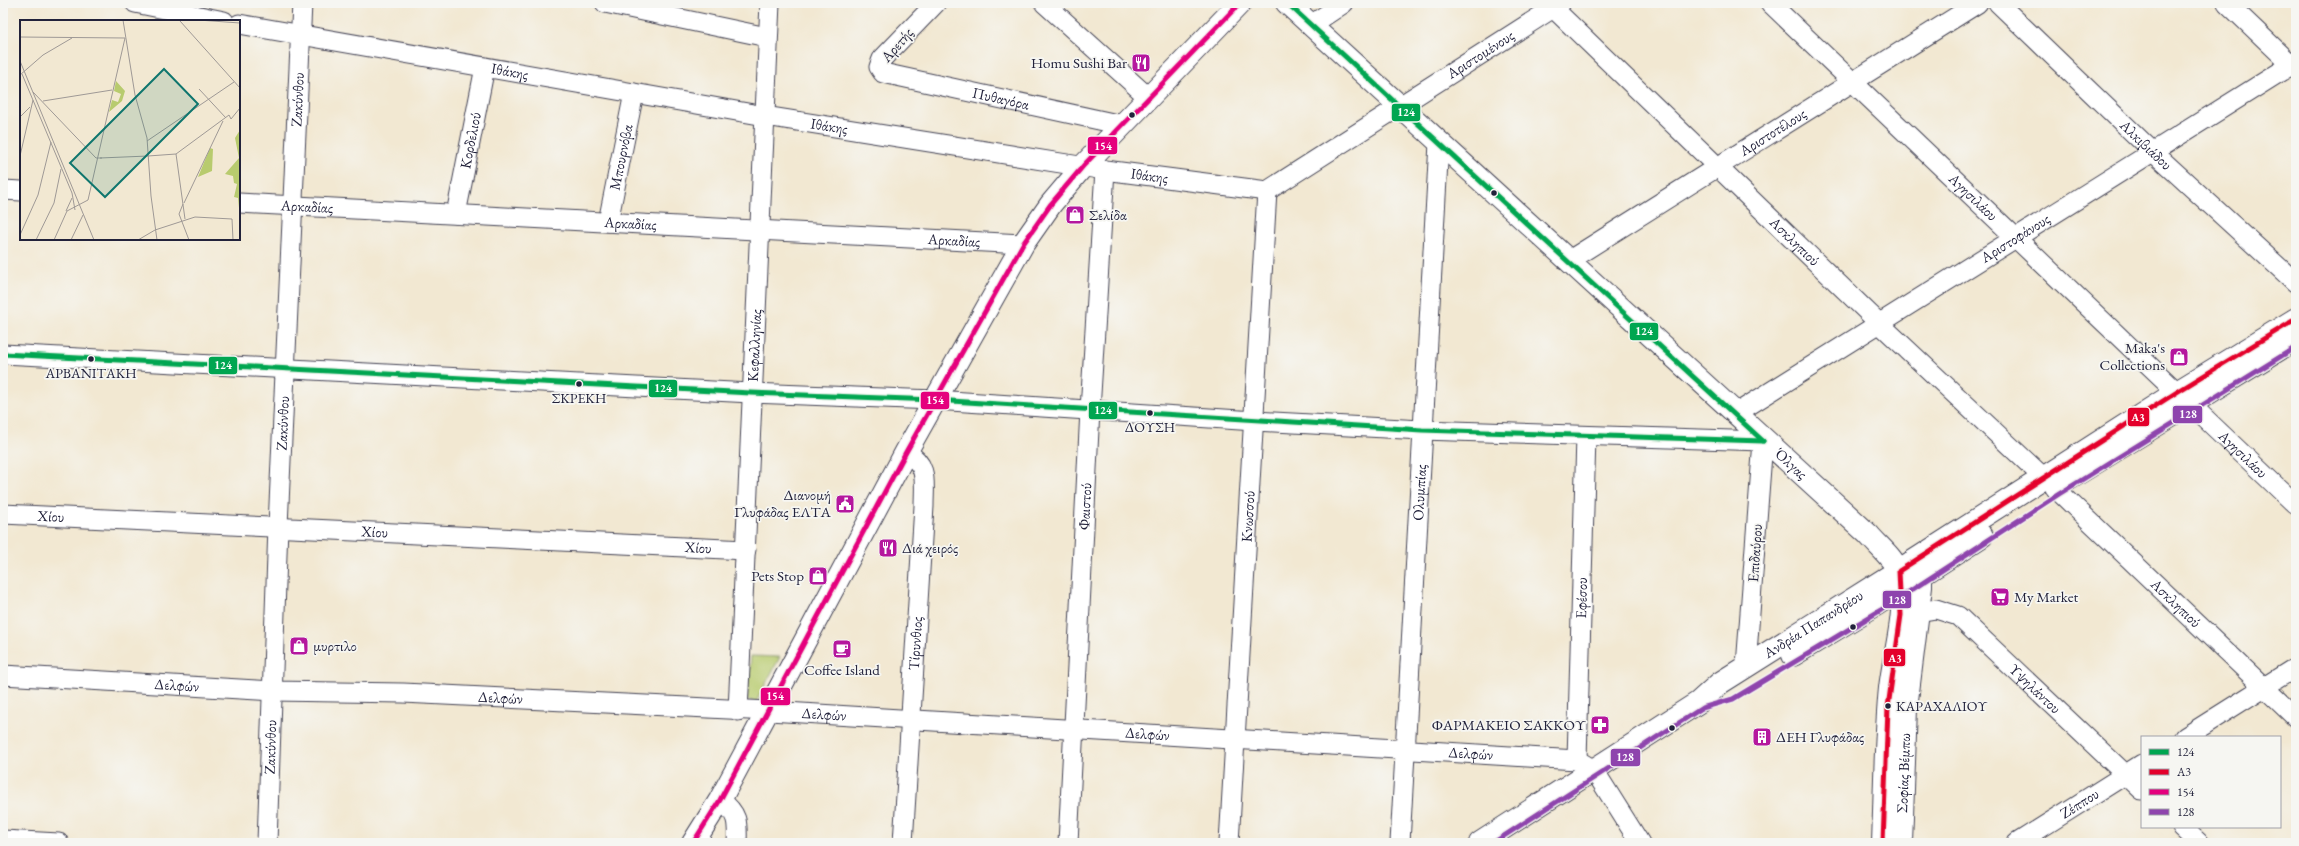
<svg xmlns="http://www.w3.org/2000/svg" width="2299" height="846" font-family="'EB Garamond',serif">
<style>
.green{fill:#b8cb6e;stroke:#6d7654}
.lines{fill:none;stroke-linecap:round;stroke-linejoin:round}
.minor-casing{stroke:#414052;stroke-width:21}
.major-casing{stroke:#414052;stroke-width:24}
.minor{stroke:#fff;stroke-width:19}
.major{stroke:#fff;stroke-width:22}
.bus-1-casing{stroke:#f6f6f2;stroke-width:8}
.bus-2-casing{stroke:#f6f6f2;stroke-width:8}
.bus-3-casing{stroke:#f6f6f2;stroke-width:8}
.bus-4-casing{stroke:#f6f6f2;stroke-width:8}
.bus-1{stroke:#00a651;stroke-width:5}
.bus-2{stroke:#e4002b;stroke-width:5}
.bus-3{stroke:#e5007d;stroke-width:5}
.bus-4{stroke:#8e44ad;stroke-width:5}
.bus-dot{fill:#22223b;stroke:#f6f6f2;stroke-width:1.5}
.labels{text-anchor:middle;stroke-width:3.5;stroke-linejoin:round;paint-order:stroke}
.bus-label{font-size:14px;fill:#22223b;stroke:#f6f6f2}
.street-label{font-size:15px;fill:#22223b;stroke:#f6f6f2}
.poi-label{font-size:15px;fill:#22223b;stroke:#f6f6f2;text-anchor:end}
.inset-road{fill:none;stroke:#9f9996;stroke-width:1}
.view{fill:#0f766e;fill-opacity:0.15;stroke:#0f766e;stroke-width:2}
.inset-edge{fill:none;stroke:#22223b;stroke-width:2}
.line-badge{stroke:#f6f6f2;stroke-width:1.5}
.badge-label{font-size:11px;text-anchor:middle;font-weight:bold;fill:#fff}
</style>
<rect width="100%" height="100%" fill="#f6f6f2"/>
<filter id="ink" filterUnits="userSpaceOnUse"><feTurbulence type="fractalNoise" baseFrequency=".025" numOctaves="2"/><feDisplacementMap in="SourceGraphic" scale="8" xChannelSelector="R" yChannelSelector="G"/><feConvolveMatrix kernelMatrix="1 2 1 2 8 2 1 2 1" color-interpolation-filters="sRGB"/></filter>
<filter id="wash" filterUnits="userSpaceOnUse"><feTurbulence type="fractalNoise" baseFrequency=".012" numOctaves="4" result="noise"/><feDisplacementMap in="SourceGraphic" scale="16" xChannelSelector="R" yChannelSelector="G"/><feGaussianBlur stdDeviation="0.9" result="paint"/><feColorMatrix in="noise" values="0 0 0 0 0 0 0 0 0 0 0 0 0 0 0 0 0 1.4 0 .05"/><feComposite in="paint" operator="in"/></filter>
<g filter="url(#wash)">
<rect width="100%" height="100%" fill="#f2e8d2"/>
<polygon class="green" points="751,656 780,657 756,702 747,700"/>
</g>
<g filter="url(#ink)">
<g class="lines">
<defs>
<g id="minor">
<polyline points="135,3 224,21"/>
<polyline points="605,3 767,37"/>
<path id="s1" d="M936,3L882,59L879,67L883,73L1122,125"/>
<polyline points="1044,3 1149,98"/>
<path id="s2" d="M1548,3L1880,324L2044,478"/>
<path id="s3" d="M1770,3L2177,392"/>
<path id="s4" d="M1998,3L2153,152L2296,283"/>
<polyline points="2227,3 2296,69"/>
<path id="s5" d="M239,24L765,116L1105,170L1267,191L1561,3"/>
<polyline points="1311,25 1344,3"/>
<polyline points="3,190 21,191"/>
<path id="s6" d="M239,203L1023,244"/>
<path id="s7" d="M456,214L485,67"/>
<path id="s8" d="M608,222L634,93"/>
<path id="s9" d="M1568,261L1978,3"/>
<polyline points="3,354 751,393 935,400 1255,421 1422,430 1763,441 1746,666"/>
<path id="s10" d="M2190,404L2296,505"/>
<path id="s11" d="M1735,414L2296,62"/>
<path id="s12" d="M2055,488L2296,718"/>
<path id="s13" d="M3,514L746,550"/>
<path id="s14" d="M1918,612L1936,609L1958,616L2142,790"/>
<path id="s15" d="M3,675L273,691L403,693L769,711L1577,760L1594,770L1640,843"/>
<path id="s16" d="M738,711L770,3"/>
<polyline points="2185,737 2296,667"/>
<path id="s17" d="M1577,760L1586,436"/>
<path d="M720,800C738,813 738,822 737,843"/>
<polyline points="2182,827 2199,843"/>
<polyline points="3,840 59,843"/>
<path id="s18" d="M267,843L278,526L302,3"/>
<path id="s19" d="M903,843L924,506C924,482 929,465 906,452"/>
<path id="s20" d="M1068,843L1090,410L1105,170"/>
<path id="s21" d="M1229,843L1267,191"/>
<path id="s22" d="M1400,843L1439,143"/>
<path id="s23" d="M2017,843L2142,764"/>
</g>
<g id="major">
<path id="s24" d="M1287,3L1869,535C1878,546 1895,559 1899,573C1909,610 1894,651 1890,688C1885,739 1885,791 1883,843"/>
<polyline points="2059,485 2296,339"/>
<polyline points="1793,655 1877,604 1982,536"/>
<polyline points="693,843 720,800 906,452 1023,244 1051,204 1084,165 1240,3"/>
<path id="s25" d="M1480,843L1699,702L1720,683L1912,562L2177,392L2296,319"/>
<path id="s26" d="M1901,843L1906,708L1921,587V575L1914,565"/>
</g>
</defs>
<use href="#minor" class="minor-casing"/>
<use href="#major" class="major-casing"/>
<use href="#minor" class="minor"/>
<use href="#major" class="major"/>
<defs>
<g id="bus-1">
<polyline points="1287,3 1763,441"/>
<polyline points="3,354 751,393 935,400 1422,430 1763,441"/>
</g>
<polyline id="bus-2" points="1883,843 1888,707 1901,615 1899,571 2177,392 2296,319"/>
<polyline id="bus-3" points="693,843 720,800 906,452 1023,244 1051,204 1084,165 1240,3"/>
<polyline id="bus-4" points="1493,843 1702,708 1733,699 1881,610 2059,494 2296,347"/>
</defs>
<use href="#bus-1" class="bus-1-casing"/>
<use href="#bus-2" class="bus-2-casing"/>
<use href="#bus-3" class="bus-3-casing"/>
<use href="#bus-4" class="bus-4-casing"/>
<use href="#bus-1" class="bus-1"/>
<use href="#bus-2" class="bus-2"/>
<use href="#bus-3" class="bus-3"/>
<use href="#bus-4" class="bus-4"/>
</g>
</g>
<defs>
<symbol id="restaurant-square" viewBox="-11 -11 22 22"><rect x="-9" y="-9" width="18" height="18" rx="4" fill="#b5179e" stroke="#f6f6f2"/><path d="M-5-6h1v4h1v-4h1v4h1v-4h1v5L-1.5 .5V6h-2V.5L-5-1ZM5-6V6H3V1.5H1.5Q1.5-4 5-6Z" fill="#fff"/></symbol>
<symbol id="shop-square" viewBox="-11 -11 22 22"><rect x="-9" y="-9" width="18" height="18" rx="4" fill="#b5179e" stroke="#f6f6f2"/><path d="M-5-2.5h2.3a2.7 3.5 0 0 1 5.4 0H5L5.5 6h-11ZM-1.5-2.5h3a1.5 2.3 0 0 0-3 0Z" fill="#fff"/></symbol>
<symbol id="civic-square" viewBox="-11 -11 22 22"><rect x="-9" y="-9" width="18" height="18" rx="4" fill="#b5179e" stroke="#f6f6f2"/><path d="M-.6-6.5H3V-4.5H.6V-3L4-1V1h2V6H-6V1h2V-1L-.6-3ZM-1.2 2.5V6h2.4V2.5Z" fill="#fff"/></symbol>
<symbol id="supermarket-square" viewBox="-11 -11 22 22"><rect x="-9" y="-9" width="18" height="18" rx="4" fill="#b5179e" stroke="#f6f6f2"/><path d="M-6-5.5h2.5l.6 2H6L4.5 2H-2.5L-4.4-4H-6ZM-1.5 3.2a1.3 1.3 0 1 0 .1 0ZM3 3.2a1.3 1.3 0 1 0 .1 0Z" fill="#fff"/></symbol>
<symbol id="cafe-square" viewBox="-11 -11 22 22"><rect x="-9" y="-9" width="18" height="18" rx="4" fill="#b5179e" stroke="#f6f6f2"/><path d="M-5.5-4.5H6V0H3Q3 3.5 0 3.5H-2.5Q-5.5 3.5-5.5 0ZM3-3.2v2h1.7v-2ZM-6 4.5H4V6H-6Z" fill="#fff"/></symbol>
<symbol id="pharmacy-square" viewBox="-11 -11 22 22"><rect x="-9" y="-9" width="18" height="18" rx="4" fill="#b5179e" stroke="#f6f6f2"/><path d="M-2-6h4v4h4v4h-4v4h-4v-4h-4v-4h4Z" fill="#fff"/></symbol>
<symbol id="building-square" viewBox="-11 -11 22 22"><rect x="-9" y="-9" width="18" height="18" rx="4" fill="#b5179e" stroke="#f6f6f2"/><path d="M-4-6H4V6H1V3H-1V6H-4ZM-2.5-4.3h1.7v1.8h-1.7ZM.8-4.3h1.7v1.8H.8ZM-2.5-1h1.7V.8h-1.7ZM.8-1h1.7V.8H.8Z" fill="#fff"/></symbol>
</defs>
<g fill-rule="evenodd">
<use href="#restaurant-square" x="1130" y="52" width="22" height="22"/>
<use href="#shop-square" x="1064" y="204" width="22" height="22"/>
<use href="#shop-square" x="2168" y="346" width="22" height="22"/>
<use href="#civic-square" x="834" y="493" width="22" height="22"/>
<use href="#restaurant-square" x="877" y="537" width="22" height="22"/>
<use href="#shop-square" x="807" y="565" width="22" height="22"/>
<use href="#supermarket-square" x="1989" y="586" width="22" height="22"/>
<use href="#shop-square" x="288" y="635" width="22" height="22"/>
<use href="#cafe-square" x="831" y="638" width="22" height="22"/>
<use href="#pharmacy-square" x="1589" y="714" width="22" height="22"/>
<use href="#building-square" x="1751" y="726" width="22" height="22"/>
</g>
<g class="bus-dot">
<circle cx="1132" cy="115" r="3.5"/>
<circle cx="1494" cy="193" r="3.5"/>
<circle cx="91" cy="359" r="3.5"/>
<circle cx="579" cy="384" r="3.5"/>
<circle cx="1150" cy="413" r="3.5"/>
<circle cx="1853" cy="627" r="3.5"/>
<circle cx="1888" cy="706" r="3.5"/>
<circle cx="1672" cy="728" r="3.5"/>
</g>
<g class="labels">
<g class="bus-label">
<text x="91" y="378">ΑΡΒΑΝΙΤΑΚΗ</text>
<text x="579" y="403">ΣΚΡΕΚΗ</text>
<text x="1150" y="432">ΔΟΥΣΗ</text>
<text x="1896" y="711" text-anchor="start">ΚΑΡΑΧΑΛΙΟΥ</text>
</g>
<g class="street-label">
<text transform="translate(897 45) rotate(-49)" y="5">Αρετής</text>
<text dy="5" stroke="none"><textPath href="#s5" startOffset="1295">Αριστομένους</textPath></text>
<text dy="5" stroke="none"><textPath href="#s5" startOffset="275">Ιθάκης</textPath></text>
<text dy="5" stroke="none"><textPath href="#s18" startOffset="744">Ζακύνθου</textPath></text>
<text dy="5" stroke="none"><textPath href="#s1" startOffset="214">Πυθαγόρα</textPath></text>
<text dy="5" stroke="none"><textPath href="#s5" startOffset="599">Ιθάκης</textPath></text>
<text dy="5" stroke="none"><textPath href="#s9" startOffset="242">Αριστοτέλους</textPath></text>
<text dy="5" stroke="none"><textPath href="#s7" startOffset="75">Κορδελιού</textPath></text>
<text dy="5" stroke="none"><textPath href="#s4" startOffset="205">Αλκιβιάδου</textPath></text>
<text dy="5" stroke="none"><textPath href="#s8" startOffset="66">Μπουρνόβα</textPath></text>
<text dy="5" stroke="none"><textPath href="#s5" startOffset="923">Ιθάκης</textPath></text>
<text dy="5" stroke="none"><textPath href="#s3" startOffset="281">Αγησιλάου</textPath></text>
<text dy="5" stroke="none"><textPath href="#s6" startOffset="68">Αρκαδίας</textPath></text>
<text dy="5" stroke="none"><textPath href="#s6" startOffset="392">Αρκαδίας</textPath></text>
<text dy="5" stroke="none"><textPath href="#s11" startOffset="331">Αριστοφάνους</textPath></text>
<text dy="5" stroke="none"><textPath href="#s6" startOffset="716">Αρκαδίας</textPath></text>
<text dy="5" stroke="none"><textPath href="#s2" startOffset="343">Ασκληπιού</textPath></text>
<text dy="5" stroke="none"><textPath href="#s16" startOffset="366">Κεφαλληνίας</textPath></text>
<text dy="5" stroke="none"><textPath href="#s18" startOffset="420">Ζακύνθου</textPath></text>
<text dy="5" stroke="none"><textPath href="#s10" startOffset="73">Αγησιλάου</textPath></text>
<text dy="5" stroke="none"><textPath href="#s24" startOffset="683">Όλγας</textPath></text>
<text dy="5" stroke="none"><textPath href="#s22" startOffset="351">Ολυμπίας</textPath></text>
<text dy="5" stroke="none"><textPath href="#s20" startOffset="337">Φαιστού</textPath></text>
<text dy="5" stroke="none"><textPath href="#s13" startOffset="48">Χίου</textPath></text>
<text dy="5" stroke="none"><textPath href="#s21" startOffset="327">Κνωσσού</textPath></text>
<text dy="5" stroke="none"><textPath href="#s13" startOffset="372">Χίου</textPath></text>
<text dy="5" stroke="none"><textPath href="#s13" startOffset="696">Χίου</textPath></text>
<text transform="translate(1755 553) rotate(-86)" y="5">Επιδαύρου</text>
<text dy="5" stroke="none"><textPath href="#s17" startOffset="162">Εφέσου</textPath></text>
<text dy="5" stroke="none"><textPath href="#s12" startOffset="167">Ασκληπιού</textPath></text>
<text dy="5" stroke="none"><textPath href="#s25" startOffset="399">Ανδρέα Παπανδρέου</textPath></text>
<text dy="5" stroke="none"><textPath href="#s19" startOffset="200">Τίρυνθιος</textPath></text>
<text dy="5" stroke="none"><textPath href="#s15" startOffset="174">Δελφών</textPath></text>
<text dy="5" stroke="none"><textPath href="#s14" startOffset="147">Υψηλάντου</textPath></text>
<text dy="5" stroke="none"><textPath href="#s15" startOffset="498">Δελφών</textPath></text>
<text dy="5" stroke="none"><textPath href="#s15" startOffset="822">Δελφών</textPath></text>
<text dy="5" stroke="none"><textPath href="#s15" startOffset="1146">Δελφών</textPath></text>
<text dy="5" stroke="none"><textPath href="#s18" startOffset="96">Ζακύνθου</textPath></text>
<text dy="5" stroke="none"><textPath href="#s15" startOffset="1470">Δελφών</textPath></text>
<text dy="5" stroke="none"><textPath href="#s26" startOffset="70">Σοφίας Βέμπω</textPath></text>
<text dy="5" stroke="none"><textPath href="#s23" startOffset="74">Ζέππου</textPath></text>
</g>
<g class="poi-label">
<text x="1127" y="68">Homu Sushi Bar</text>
<text x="1089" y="220" text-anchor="start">Σελίδα</text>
<text x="2165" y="353">Maka's<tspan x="2165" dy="17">Collections</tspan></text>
<text x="831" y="500">Διανομή<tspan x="831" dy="17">Γλυφάδας ΕΛΤΑ</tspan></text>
<text x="902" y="553" text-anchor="start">Διά χειρός</text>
<text x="804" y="581">Pets Stop</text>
<text x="2014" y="602" text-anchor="start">My Market</text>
<text x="313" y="651" text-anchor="start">μυρτιλο</text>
<text x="842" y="675" text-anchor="middle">Coffee Island</text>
<text x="1586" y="730">ΦΑΡΜΑΚΕΙΟ ΣΑΚΚΟΥ</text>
<text x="1776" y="742" text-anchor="start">ΔΕΗ Γλυφάδας</text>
</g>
</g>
<g transform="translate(20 20)">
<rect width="220" height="220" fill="#f2e8d2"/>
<path d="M96,61L105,71L102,81L89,92L92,80L98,82L101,74L94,71ZM220,110V198L218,178L214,177L217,164L214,163L213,156L205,154L219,138L215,118ZM190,128L193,129L192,151L178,157Z" fill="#b8cb6e"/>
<path class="inset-road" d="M103,0L115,75L127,118L131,176L137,220M178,0L220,3M160,1L220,68M0,17L105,18M0,41L74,220M2,54L52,173L55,190M0,55L23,35L52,18M179,69L206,98M13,72L76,138H82M23,81L92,70M0,97L10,87M127,121L214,62M156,134L165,199M0,136L13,80M128,136L156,134L209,95L211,99L220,88M80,138L128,136M164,183L203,101M163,184L159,194L169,220M46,191L52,178M212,199L213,220M135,210L175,197L212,199M0,215L18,175L31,122M16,220L34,183L41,149M34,220L47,191L68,180L105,18M51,220L63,195M118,220L135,210"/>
<path class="view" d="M144,49L178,84L85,177L50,143Z"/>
<rect width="220" height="220" class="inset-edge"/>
</g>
<g class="line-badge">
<rect x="1391" y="103" width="30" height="19" rx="4" fill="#00a651"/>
<rect x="1087" y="136" width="31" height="19" rx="4" fill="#e5007d"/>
<rect x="1629" y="322" width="30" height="19" rx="4" fill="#00a651"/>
<rect x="208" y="356" width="30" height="19" rx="4" fill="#00a651"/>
<rect x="648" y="379" width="30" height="19" rx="4" fill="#00a651"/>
<rect x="920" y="391" width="30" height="19" rx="4" fill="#e5007d"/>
<rect x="1088" y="401" width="30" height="19" rx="4" fill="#00a651"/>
<rect x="2172" y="405" width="31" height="19" rx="4" fill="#8e44ad"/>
<rect x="2127" y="407" width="23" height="20" rx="4" fill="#e4002b"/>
<rect x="1882" y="590" width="30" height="19" rx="4" fill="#8e44ad"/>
<rect x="1883" y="648" width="23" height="19" rx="4" fill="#e4002b"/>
<rect x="760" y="687" width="31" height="19" rx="4" fill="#e5007d"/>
<rect x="1610" y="748" width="31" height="19" rx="4" fill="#8e44ad"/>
</g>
<g class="badge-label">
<text x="1406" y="116">124</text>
<text x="1103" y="150">154</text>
<text x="1644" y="335">124</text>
<text x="223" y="369">124</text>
<text x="663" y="392">124</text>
<text x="935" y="404">154</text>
<text x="1103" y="414">124</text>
<text x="2188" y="418">128</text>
<text x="2138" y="421">Α3</text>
<text x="1897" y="604">128</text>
<text x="1895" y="662">Α3</text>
<text x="775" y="700">154</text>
<text x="1625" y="761">128</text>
</g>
<rect width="2299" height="846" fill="none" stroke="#f6f6f2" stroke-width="16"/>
<rect x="2141" y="736" width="140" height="92" fill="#f6f6f2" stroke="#a1a1a9"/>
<rect x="2149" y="749" width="20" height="6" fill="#00a651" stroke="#a1a1a9"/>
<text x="2177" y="756" font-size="12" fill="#22223b">124</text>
<rect x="2149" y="769" width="20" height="6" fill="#e4002b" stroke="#a1a1a9"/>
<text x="2177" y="776" font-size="12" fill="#22223b">Α3</text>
<rect x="2149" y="789" width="20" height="6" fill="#e5007d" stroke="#a1a1a9"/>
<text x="2177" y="796" font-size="12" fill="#22223b">154</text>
<rect x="2149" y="809" width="20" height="6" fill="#8e44ad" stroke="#a1a1a9"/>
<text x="2177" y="816" font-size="12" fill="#22223b">128</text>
</svg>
